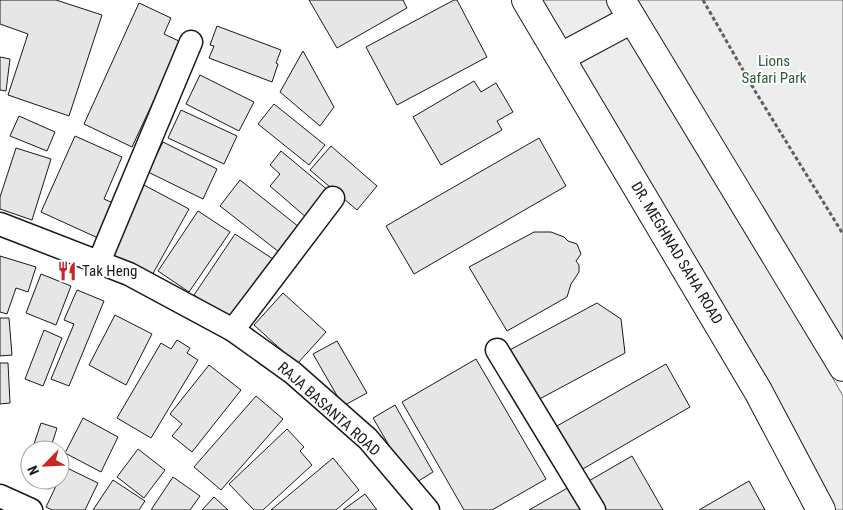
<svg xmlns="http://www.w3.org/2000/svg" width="843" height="510" font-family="'Roboto Condensed',sans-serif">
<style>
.built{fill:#ededed;stroke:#6a6a6a}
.building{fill:#e6e6e6;stroke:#1a1a1a}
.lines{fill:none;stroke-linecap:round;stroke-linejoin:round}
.street-casing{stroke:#1a1a1a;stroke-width:25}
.secondary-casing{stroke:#1a1a1a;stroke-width:30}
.path{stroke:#5f5f5f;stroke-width:3;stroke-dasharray:4 2.5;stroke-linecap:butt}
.street{stroke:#fff;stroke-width:22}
.secondary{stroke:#fff;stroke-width:28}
.labels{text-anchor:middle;stroke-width:4;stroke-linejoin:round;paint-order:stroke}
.park-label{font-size:15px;fill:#2b5a34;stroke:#fff}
.street-label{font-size:15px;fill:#1a1a1a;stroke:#fff}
.poi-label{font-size:15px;fill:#1a1a1a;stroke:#fff;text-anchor:start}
</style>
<rect width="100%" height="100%" fill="#fff"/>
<g class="built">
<polygon points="533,0 613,0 695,135 843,396 843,510 830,510"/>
<polygon points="624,0 843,0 843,364"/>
</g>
<g class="building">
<polygon points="0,0 56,0 102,15 69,116 8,95 28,34 0,24"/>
<polygon points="309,0 403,0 407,8 337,48"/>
<polygon points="454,0 457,0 487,57 397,105 366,47"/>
<polygon points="139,3 171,18 164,34 181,42 132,147 84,124"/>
<polygon points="217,26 281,50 276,63 278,64 272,82 209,58 214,46 210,45"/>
<polygon points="303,51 334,107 320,126 280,92"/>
<polygon points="0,57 10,59 6,91 0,90"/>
<polygon points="200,75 254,102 239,131 186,104"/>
<polygon points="474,81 481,92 496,83 513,112 497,121 502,130 441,165 413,117"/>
<polygon points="274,104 325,145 309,165 258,124"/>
<polygon points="181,110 237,136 224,164 168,138"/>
<polygon points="19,116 55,132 47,151 10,136"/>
<polygon points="75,136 122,157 104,199 113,203 98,238 41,212"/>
<polygon points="539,138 566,186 414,274 386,226"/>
<polygon points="163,142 217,169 203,199 148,172"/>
<polygon points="331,146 377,186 357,210 310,170"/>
<polygon points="16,148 51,159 32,220 0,209 0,197"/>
<polygon points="281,151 329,191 307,218 270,186 280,174 270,165"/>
<polygon points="240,180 299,227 279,252 220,206"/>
<polygon points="144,185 189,209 151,277 107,253"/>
<polygon points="198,211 230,232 189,292 158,271"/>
<polygon points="534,232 551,232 564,237 568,241 577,244 581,254 576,261 579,265 579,272 571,284 567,297 507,331 469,267"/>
<polygon points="235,234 273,259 231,321 194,295"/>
<polygon points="0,256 36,267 28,292 16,288 7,314 0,312"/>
<polygon points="41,274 71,286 56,325 26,313"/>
<polygon points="77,290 104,301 69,386 51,379 74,324 64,320"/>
<polygon points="283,293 326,332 297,364 254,325"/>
<polygon points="597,303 621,319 625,353 534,402 506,352"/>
<polygon points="115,315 152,334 126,385 89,365"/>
<polygon points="0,318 9,318 12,355 0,356"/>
<polygon points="44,330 62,338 43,386 25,379"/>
<polygon points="177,340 190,348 187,353 198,360 151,438 117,418 161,343 171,349"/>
<polygon points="337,341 367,393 343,406 313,354"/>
<polygon points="476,359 546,479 492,510 464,510 402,402"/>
<polygon points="0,363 8,363 10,403 0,404"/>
<polygon points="666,364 690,407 581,470 557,426"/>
<polygon points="209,365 241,390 192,452 172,436 182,424 170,414"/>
<polygon points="256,396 283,419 221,490 194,467"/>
<polygon points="395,405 433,472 412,485 373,418"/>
<polygon points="83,418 118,437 101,472 65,453"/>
<polygon points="41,423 57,428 50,450 32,450"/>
<polygon points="287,429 304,447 300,451 312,465 263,510 254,510 229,484"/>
<polygon points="138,449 165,470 144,498 117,477"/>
<polygon points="632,456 663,510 602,510 587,482"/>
<polygon points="333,458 359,490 336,510 271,510"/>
<polygon points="65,467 98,483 85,510 52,510 46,507"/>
<polygon points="173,477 200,496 190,510 151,510"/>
<polygon points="113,480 145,501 139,510 93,510"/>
<polygon points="749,481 765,510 699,510"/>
<polygon points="571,486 585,510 529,510"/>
<polygon points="365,494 377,510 343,510"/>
<polygon points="214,497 228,510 202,510"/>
</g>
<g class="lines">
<defs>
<g id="street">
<polyline points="0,224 129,274 233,330 293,373 368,439 428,510"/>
<polyline points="99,262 191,42"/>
<polyline points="233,330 333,198"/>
<polyline points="497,350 594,510"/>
<polyline points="0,496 31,510"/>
</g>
<g id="secondary">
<polyline points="526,0 758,391 821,510"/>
<polyline points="621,0 843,367"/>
<polyline points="561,57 632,19"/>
</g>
</defs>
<use href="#street" class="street-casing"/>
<use href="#secondary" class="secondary-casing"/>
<polyline class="path" points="703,0 755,91 843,234"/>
<use href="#street" class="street"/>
<use href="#secondary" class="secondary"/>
</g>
<defs>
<symbol id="restaurant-bare" viewBox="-9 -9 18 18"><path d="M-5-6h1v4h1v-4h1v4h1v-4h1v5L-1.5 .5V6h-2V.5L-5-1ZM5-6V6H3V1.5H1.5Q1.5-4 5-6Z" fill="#c62828" stroke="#fff" stroke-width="2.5" paint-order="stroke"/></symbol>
</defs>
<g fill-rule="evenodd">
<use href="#restaurant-bare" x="53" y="257" width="28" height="28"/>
</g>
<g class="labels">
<g class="park-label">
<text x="774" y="66">Lions<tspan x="774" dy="17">Safari Park</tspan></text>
</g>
<g class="street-label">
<text transform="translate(677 253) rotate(59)" y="5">DR. MEGHNAD SAHA ROAD</text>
<text transform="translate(329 409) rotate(42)" y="5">RAJA BASANTA ROAD</text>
</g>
<g class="poi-label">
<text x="82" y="276">Tak Heng</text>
</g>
</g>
<g transform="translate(45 465) rotate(246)"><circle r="24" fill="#ffffff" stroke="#a3a3a3"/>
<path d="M0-4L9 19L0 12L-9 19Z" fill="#c62828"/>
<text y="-8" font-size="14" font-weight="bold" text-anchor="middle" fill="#1a1a1a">N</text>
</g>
</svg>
